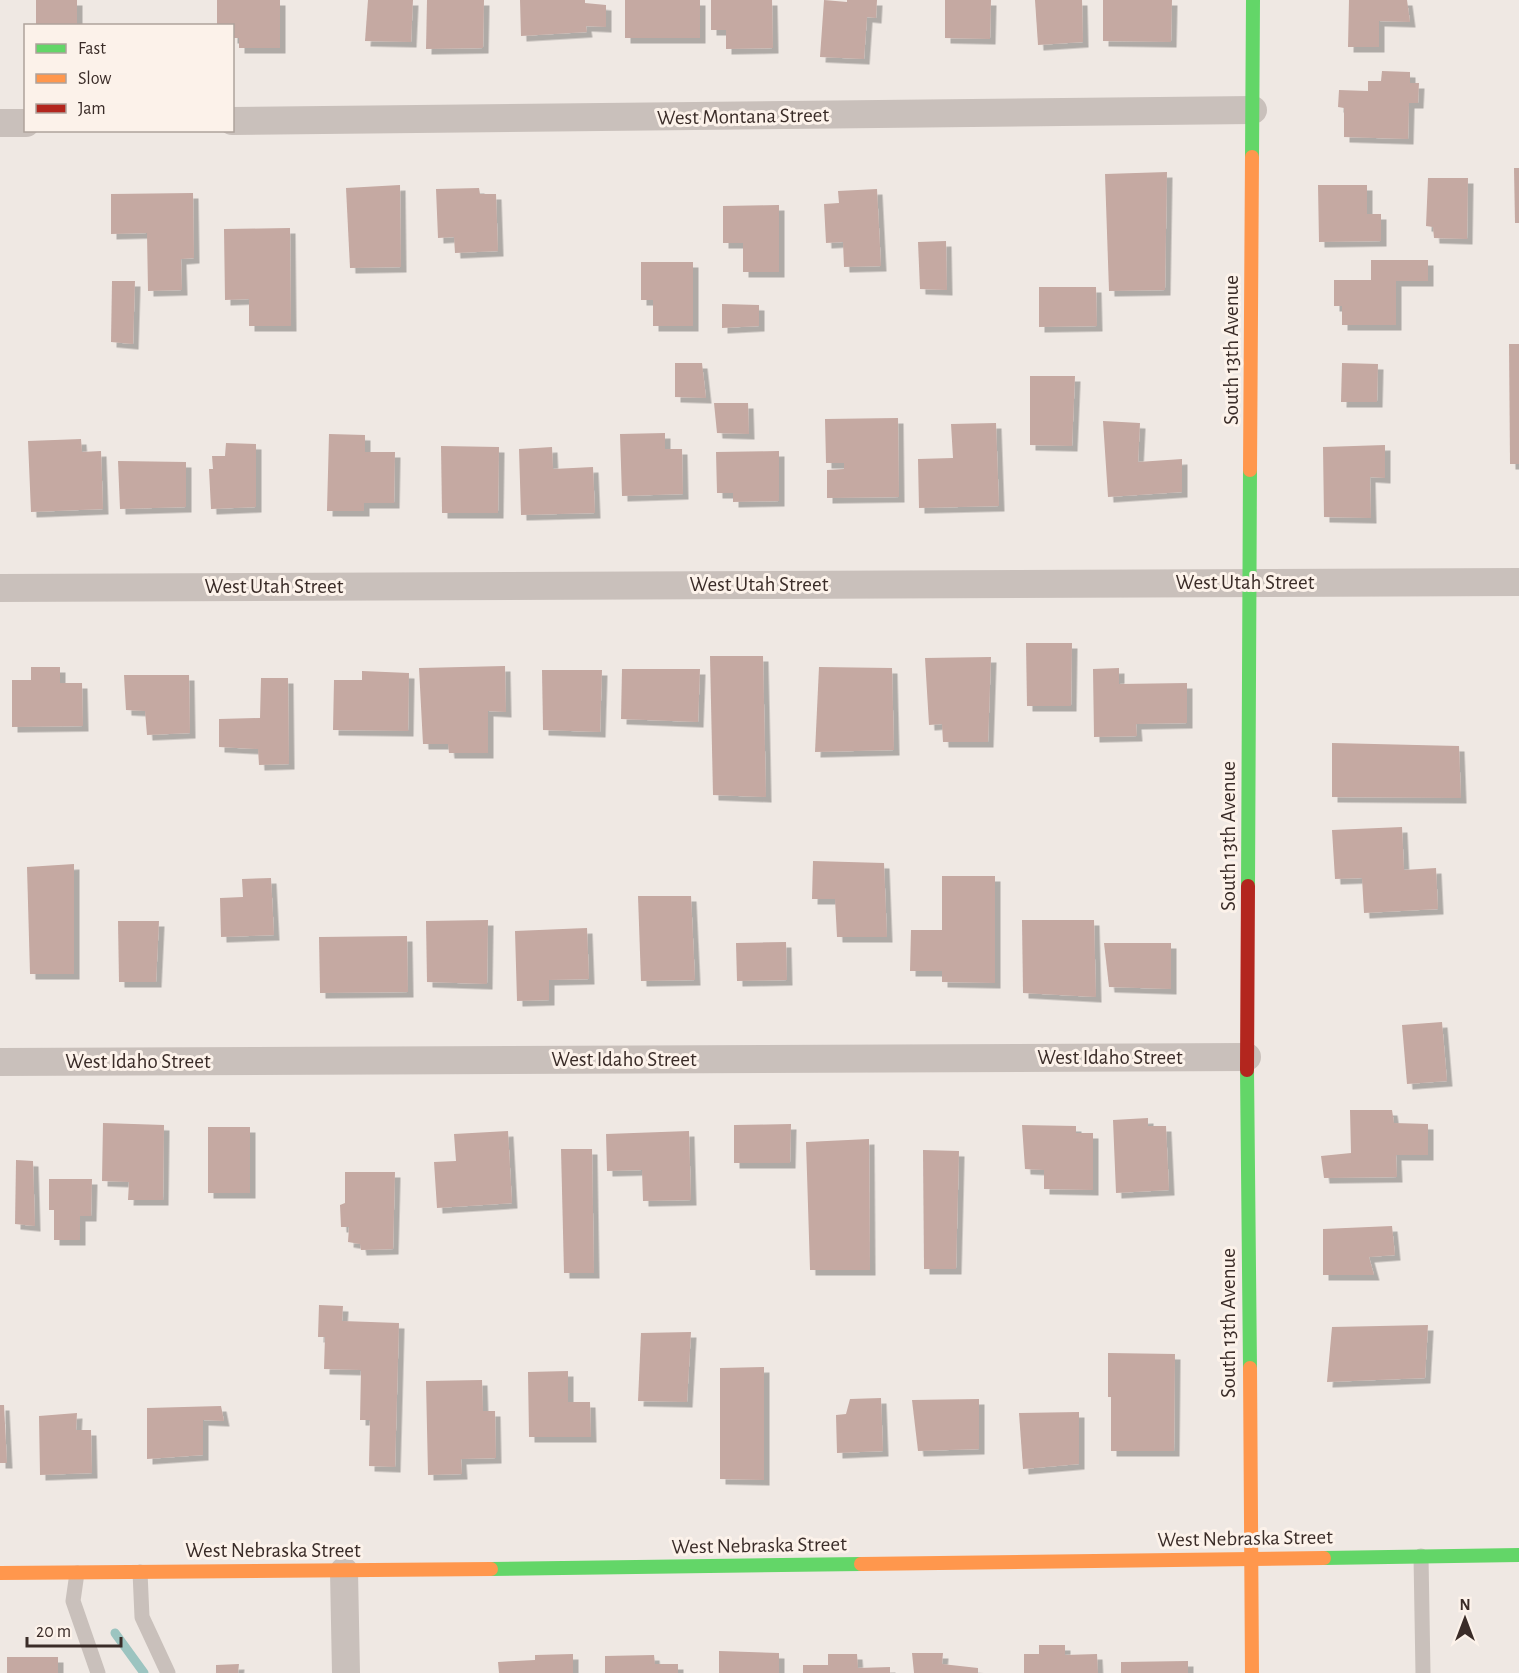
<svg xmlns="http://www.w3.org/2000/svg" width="1519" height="1673" font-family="'Alegreya Sans',sans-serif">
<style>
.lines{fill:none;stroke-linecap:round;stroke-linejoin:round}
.stream{stroke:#9cc4c0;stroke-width:9}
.building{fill:#c5a9a2;filter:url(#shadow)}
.lane{stroke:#c9c0bb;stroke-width:15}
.street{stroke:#c9c0bb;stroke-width:28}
.fast{stroke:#63d668;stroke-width:14}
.slow{stroke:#ff974d;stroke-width:14}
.jam{stroke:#b3261e;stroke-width:14}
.labels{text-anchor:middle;stroke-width:6;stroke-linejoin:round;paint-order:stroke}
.street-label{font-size:21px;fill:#3a2c28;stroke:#fcf2ea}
</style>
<defs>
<filter id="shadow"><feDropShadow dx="5.5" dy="5.5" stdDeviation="0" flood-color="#0004"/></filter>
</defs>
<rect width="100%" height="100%" fill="#efe8e3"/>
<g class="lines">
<polyline class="stream" points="115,1633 144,1673"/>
</g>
<g class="building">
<rect x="36" y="0" width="41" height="26"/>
<polygon points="217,0 280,0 280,48 239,48 239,38 232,38 232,26 217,26"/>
<polygon points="368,0 413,0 411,42 365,41"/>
<polygon points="427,0 484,0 483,48 426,49"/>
<polygon points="520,0 585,0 585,3 606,5 606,27 586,26 587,32 521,36"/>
<rect x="625" y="0" width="75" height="38"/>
<polygon points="711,0 772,0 773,48 726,49 726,30 711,30"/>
<polygon points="824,0 847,2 847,0 877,0 876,18 867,17 864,59 820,57"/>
<polygon points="945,0 991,0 990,39 945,38"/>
<polygon points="1035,0 1082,0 1083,42 1038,45"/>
<polygon points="1103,0 1172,0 1171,42 1103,41"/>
<polygon points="1349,0 1407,0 1410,22 1379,21 1379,47 1348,47"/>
<polygon points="1382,71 1410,72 1410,83 1419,83 1418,103 1409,103 1408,139 1344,137 1344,108 1338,107 1339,90 1368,91 1368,81 1381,81"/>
<polygon points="1514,168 1519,168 1519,223 1515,223"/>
<polygon points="1167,172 1165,290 1109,291 1105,174"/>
<polygon points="1428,178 1468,178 1467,239 1434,238 1433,227 1426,226"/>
<polygon points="400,185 401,267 350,268 346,188"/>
<polygon points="1318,185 1367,185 1367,214 1381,214 1381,241 1319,242"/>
<polygon points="479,188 480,194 496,194 498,251 455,253 454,237 438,238 436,189"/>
<polygon points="877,189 881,266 844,267 843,242 826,243 824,204 839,203 838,191"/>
<polygon points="193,193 194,258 181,259 182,290 148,291 147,233 111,234 111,194"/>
<polygon points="779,205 779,272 743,272 743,243 723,243 723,206"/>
<polygon points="290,228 291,326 249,326 249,299 225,300 224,229"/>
<polygon points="946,241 947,290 920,289 918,242"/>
<polygon points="1371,260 1428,260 1428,281 1396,281 1396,325 1342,325 1342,306 1334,306 1334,280 1371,280"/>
<polygon points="641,262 693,262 693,326 653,326 653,300 641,300"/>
<polygon points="112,281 135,281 133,344 111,342"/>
<polygon points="1039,287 1096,287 1097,326 1039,327"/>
<polygon points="722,304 759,305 759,326 722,328"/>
<polygon points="1509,344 1519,344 1519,464 1510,464"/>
<polygon points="675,363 702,363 706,398 675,397"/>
<polygon points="1342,363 1378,364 1377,402 1341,402"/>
<polygon points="1030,376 1075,376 1072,446 1030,445"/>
<polygon points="714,403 748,403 749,434 717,433"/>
<polygon points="898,418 899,497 827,498 827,470 844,469 844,463 826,463 825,419"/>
<polygon points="1103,421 1140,423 1138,462 1182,459 1182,492 1108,497"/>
<polygon points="996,423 999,506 919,508 918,459 953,458 951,424"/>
<polygon points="665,433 665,449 682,449 683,494 622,496 620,434"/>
<polygon points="329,434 365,435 365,452 395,452 394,503 364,503 364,511 327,511"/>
<polygon points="81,439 82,452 101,451 103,509 31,512 28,441"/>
<polygon points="226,443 256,444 256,507 211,509 209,469 213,469 212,456 225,456"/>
<polygon points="1385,445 1385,478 1370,477 1371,518 1324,517 1323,447"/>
<polygon points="441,446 499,447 498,513 442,513"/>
<polygon points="552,447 553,469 593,467 595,513 521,515 519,449"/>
<polygon points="779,451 779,501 733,502 733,493 717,493 716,452"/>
<polygon points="118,461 186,462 186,507 120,509"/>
<polygon points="1026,643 1072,643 1071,706 1027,706"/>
<polygon points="710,656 763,656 766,797 713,795"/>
<polygon points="991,657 988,742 943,742 942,724 929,725 925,658"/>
<polygon points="505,666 506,712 488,711 488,753 449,753 448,744 423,744 419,668"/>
<polygon points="31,667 60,667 60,683 82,683 83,726 12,727 12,680 31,680"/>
<polygon points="819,667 892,668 894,750 815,752"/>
<polygon points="1119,668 1119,684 1187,683 1187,723 1136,724 1137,736 1094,737 1093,669"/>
<polygon points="622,669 700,669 698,722 621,719"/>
<polygon points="542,670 602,670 600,732 543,730"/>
<polygon points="362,671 409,673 408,731 333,730 334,680 362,680"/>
<polygon points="124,675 189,675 190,733 147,735 145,711 126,710"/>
<polygon points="261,678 288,678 289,764 259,765 258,749 219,747 219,719 260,718"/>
<polygon points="1332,743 1459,746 1461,798 1332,797"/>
<polygon points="1402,827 1404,870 1436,868 1438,909 1364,913 1362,878 1335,879 1332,830"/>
<polygon points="813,861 884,863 887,937 837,937 835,899 812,899"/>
<polygon points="74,864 74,974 30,974 27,867"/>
<polygon points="942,876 995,876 995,983 942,982 942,971 910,971 911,930 942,930"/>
<polygon points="271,878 274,935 221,937 220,898 243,897 242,879"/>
<polygon points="638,896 691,896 695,980 641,981"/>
<polygon points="488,920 487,984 427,982 426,921"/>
<polygon points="1022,920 1094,920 1096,997 1023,993"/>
<polygon points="118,921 159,921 156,982 119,982"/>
<polygon points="587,928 589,979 549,980 549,1000 517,1001 515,931"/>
<polygon points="407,936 408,992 320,993 319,937"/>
<polygon points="786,942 787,980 737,981 736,943"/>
<polygon points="1104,943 1171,943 1171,989 1109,987"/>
<polygon points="1442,1022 1447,1081 1407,1084 1402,1025"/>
<polygon points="1350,1110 1392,1110 1394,1123 1428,1124 1428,1155 1396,1155 1397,1177 1324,1178 1321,1156 1351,1153"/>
<polygon points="1148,1118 1148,1126 1166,1126 1169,1190 1116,1193 1113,1120"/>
<polygon points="103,1123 164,1125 163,1200 128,1200 129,1182 102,1181"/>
<polygon points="791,1124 790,1163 734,1163 734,1125"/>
<polygon points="1022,1125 1076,1126 1076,1133 1093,1133 1093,1190 1044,1189 1044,1170 1025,1169"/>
<rect x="208" y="1127" width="42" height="66"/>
<polygon points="508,1131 512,1203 437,1208 434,1162 456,1161 454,1134"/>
<polygon points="689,1131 691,1200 643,1201 642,1170 607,1171 606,1134"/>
<polygon points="869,1139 870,1270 810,1270 806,1142"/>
<polygon points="561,1149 592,1149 594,1273 564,1273"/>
<polygon points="923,1150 959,1151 956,1269 924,1269"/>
<polygon points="16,1160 33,1161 35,1226 15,1224"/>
<polygon points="345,1172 395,1172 393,1249 361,1250 360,1244 348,1242 349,1227 341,1227 340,1205 345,1203"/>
<polygon points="49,1179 92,1179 91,1216 80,1216 80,1240 54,1240 54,1210 49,1210"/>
<polygon points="1392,1226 1395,1255 1369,1257 1374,1275 1323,1275 1323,1229"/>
<polygon points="319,1305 343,1306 342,1321 399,1323 395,1467 369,1466 370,1420 360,1420 361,1370 324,1369 325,1337 318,1337"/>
<polygon points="1428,1325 1425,1378 1327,1382 1332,1327"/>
<polygon points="691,1332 687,1402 638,1401 641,1333"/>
<polygon points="1108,1353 1175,1354 1174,1451 1111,1451 1111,1397 1108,1397"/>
<polygon points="764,1367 764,1480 720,1479 720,1368"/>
<polygon points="568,1371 568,1402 590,1402 591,1437 529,1437 528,1372"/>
<polygon points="482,1380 483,1411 495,1411 496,1458 461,1459 462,1474 428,1475 426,1381"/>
<polygon points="881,1398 883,1451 837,1453 836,1415 846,1414 850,1399"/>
<polygon points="979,1399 979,1449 918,1451 912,1400"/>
<polygon points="0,1405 4,1405 7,1463 0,1463"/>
<polygon points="221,1406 224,1421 203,1420 203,1455 147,1459 147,1408"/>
<polygon points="1079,1412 1079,1464 1023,1469 1019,1413"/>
<polygon points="77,1413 76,1430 91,1430 92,1473 40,1475 39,1416"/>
<polygon points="1039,1645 1065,1645 1065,1655 1097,1654 1098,1673 1024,1673 1024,1654 1039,1654"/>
<polygon points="719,1651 779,1653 779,1673 719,1673"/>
<polygon points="912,1653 943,1653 942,1664 978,1668 978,1673 914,1673"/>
<polygon points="573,1654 573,1673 499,1673 498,1662 535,1660 535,1655"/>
<polygon points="828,1654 857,1654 858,1668 890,1667 890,1673 803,1673 803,1665 828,1665"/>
<polygon points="654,1655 655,1664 678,1664 678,1673 605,1673 605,1656"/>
<rect x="7" y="1657" width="51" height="16"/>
<polygon points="1188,1661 1188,1673 1121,1673 1121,1662"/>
<polygon points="239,1664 238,1673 216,1673 216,1665"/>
</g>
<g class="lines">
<g class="lane">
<polyline points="1421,1556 1423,1673"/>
<polyline points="140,1572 142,1617 168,1673"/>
<polyline points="77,1573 73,1601 98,1673"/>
</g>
<g class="street">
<polyline points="232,121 1253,110"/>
<polyline points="0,123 26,123"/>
<polyline points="0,588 1519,582"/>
<polyline points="0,1062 1247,1057"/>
<polyline points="344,1571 346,1673"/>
</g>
<g class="fast">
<polyline points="1252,157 1253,0"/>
<polyline points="1248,886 1250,470"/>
<polyline points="1247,1070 1250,1368"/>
<polyline points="1324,1558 1519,1555"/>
<polyline points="491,1569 861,1564"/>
</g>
<g class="slow">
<polyline points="1250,470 1252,157"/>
<polyline points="1250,1368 1252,1673"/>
<polyline points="861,1564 1324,1558"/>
<polyline points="0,1573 491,1569"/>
</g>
<polyline class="jam" points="1247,1070 1248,886"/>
</g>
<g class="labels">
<g class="street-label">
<text transform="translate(743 116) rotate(-1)" y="7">West Montana Street</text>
<text transform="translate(1231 350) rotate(-90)" y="7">South 13th Avenue</text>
<text x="1245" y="589">West Utah Street</text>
<text x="759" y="591">West Utah Street</text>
<text x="274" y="593">West Utah Street</text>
<text transform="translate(1228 836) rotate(-90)" y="7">South 13th Avenue</text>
<text x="1110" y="1064">West Idaho Street</text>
<text x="624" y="1066">West Idaho Street</text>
<text x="138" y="1068">West Idaho Street</text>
<text transform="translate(1228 1323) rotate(-90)" y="7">South 13th Avenue</text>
<text transform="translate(1245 1538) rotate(-1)" y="7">West Nebraska Street</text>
<text transform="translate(759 1545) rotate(-1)" y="7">West Nebraska Street</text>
<text x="273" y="1557">West Nebraska Street</text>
</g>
</g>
<rect x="24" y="24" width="210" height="108" fill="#fcf2ea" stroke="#aea39c" stroke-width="1.5"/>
<rect x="36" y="44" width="30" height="9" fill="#63d668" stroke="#aea39c" stroke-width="1.5"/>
<text x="78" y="54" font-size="18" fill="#3a2c28">Fast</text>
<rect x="36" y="74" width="30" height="9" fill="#ff974d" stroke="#aea39c" stroke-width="1.5"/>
<text x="78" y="84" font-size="18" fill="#3a2c28">Slow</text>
<rect x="36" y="104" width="30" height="9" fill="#b3261e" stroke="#aea39c" stroke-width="1.5"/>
<text x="78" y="114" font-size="18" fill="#3a2c28">Jam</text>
<g transform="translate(1465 1619)" stroke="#fcf2ea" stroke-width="4.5" paint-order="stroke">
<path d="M0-4.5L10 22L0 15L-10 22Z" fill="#3a2c28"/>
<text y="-9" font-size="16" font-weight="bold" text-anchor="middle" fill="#3a2c28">N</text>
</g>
<path d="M27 1637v9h94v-9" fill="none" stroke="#3a2c28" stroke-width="3"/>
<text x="36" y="1637" font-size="18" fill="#3a2c28" stroke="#fcf2ea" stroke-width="4.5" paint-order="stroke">20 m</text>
</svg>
